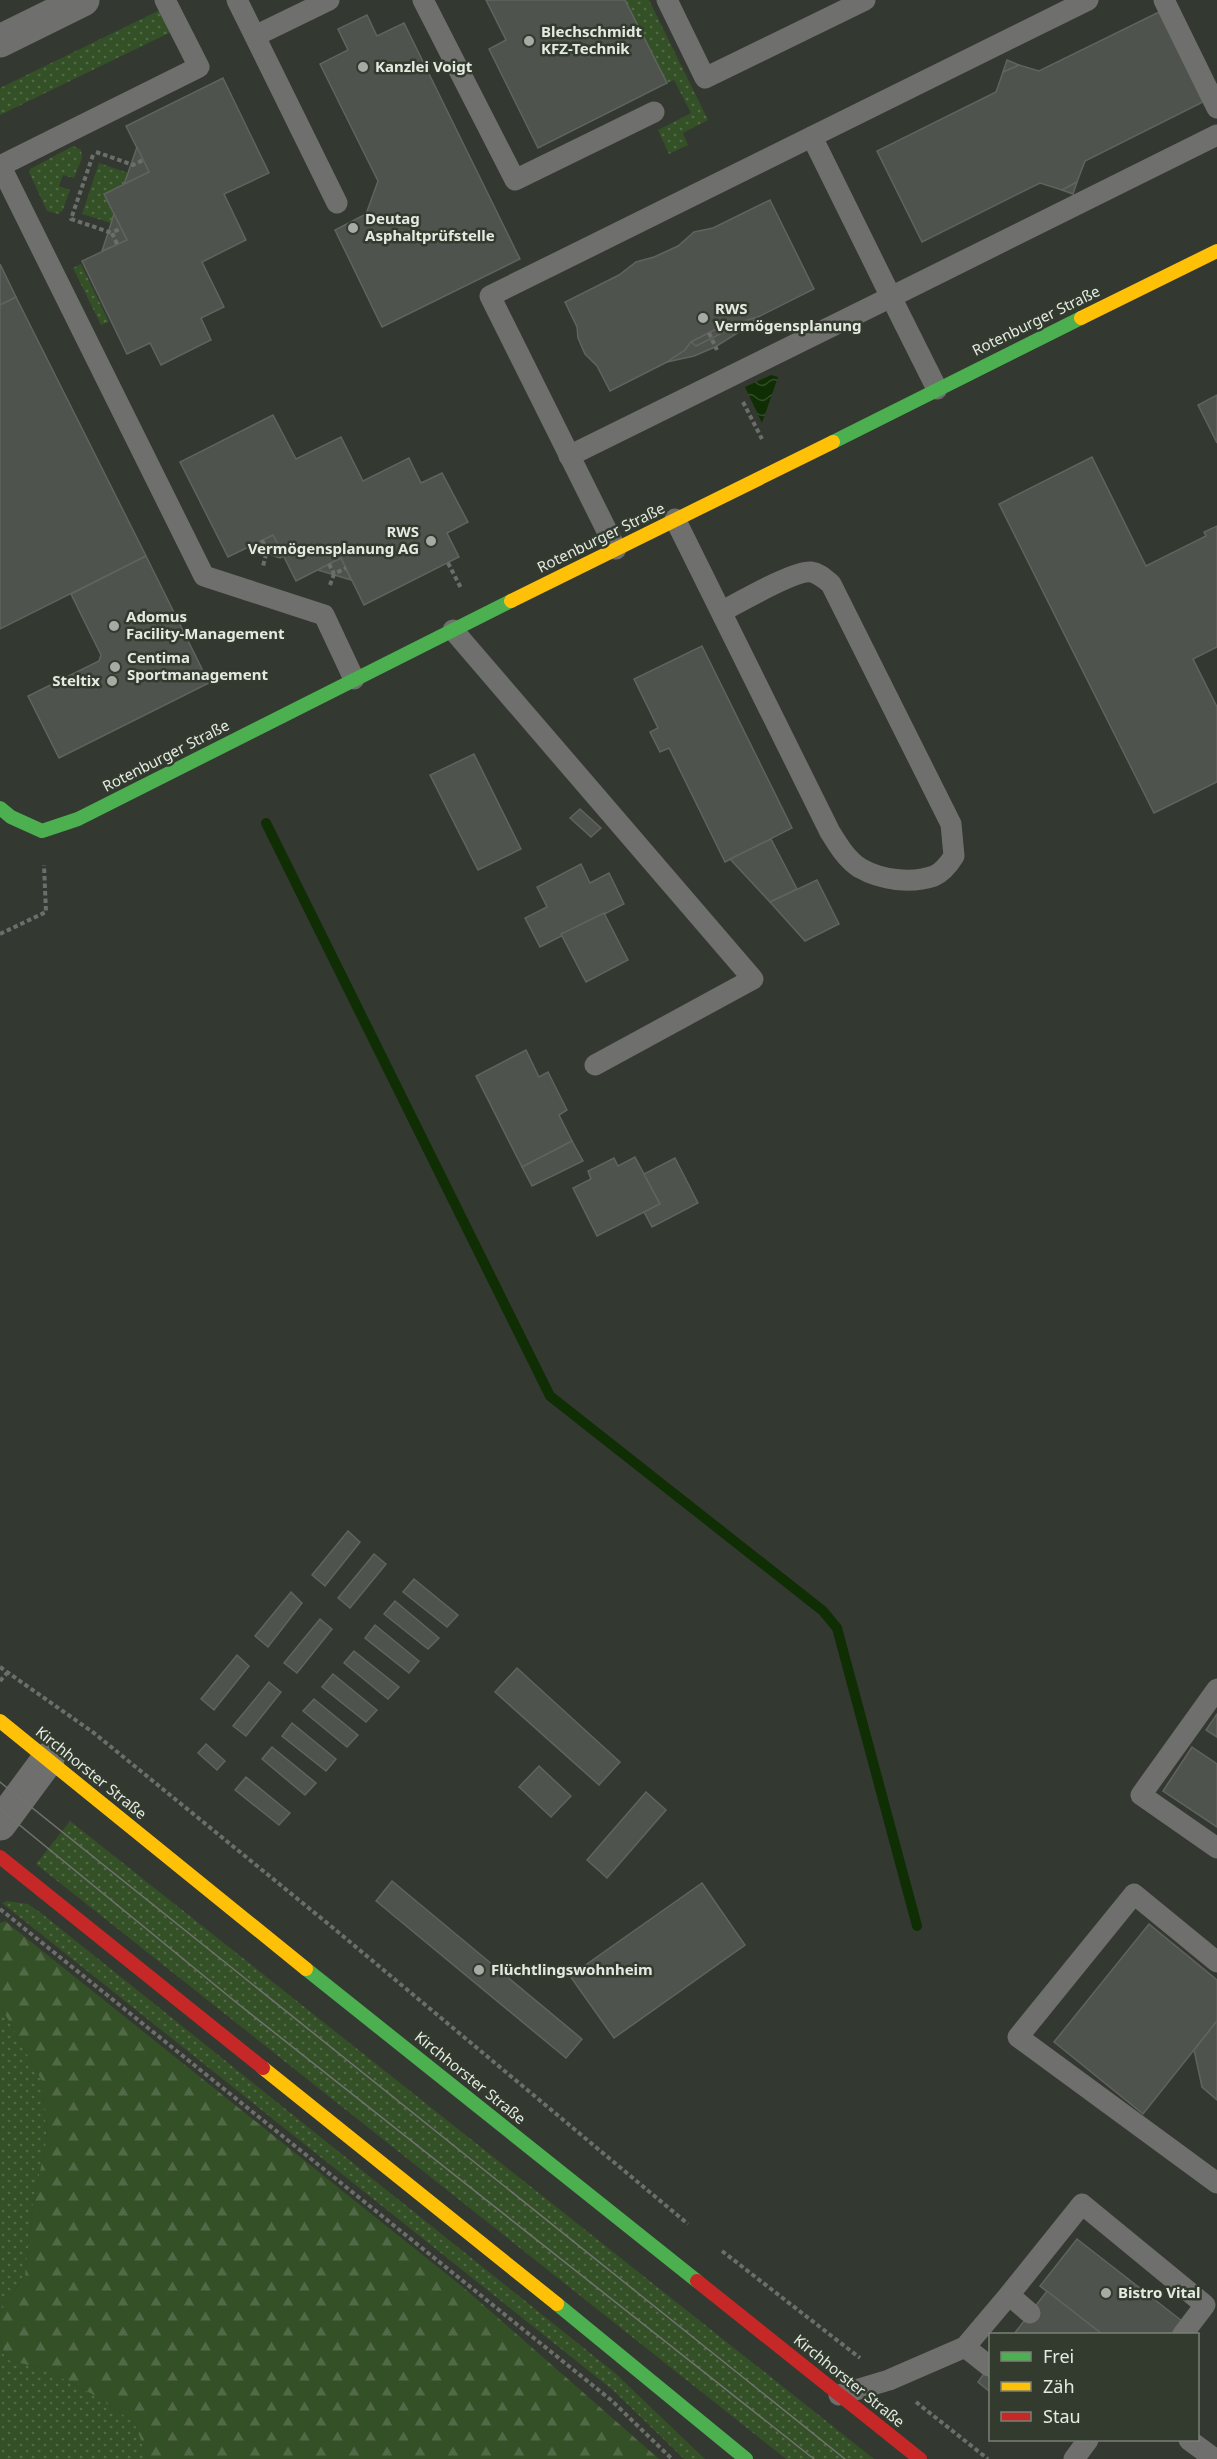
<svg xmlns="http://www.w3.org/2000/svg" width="1217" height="2459" font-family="'Noto Sans',sans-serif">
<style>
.grass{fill:url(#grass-dots)}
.forest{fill:url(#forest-firs)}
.water{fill:url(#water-waves)}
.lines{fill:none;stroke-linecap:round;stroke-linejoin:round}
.stream{stroke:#102e04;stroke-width:10}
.building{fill:#4f534e;stroke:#60635e;stroke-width:1.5}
.path{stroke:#6c6e6b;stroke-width:4;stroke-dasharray:4.5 3;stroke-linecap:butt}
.lane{stroke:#6f6f6e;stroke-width:21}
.street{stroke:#6f6f6e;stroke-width:33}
.fast{stroke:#4caf50;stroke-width:14}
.slow{stroke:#ffc107;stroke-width:14}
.jam{stroke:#c62828;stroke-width:14}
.tram{stroke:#717370;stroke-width:1.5}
.poi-dot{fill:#a6aca4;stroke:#323b2e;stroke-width:2}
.labels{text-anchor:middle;stroke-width:5;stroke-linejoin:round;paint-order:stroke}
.poi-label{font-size:15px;font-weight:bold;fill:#e4eae2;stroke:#323b2e;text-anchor:start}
.street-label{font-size:15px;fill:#e4eae2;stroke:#323b2e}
</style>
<defs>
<pattern id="grass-dots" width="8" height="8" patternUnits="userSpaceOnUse" patternTransform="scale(1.5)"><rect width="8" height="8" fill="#345027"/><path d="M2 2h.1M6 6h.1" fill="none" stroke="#516946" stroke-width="1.8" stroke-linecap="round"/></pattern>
<pattern id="forest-firs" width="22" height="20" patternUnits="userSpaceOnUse" patternTransform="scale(1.5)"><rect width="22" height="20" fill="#345027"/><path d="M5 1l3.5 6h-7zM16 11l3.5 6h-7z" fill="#516946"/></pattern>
<pattern id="water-waves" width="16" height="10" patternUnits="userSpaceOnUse" patternTransform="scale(1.5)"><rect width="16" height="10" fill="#102e04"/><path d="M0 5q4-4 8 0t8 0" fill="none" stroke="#334c28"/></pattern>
</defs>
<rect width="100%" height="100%" fill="#333831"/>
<g class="grass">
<polygon points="625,0 649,0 708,120 683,133 688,145 669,154 658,130 691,113 674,80 667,83"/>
<polygon points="162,9 173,31 0,115 0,88"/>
<polygon points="73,146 81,150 82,158 74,178 63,175 59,186 70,190 62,212 60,211 59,214 47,211 29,172 30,169"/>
<polygon points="99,163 128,173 124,184 104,194 114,214 111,223 82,214"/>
<polygon points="81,264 109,322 101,325 73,268"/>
<polygon points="70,1821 874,2459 786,2459 36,1864"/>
<polygon points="7,1901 28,1904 41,1913 615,2373 705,2459 684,2459 614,2391 2,1903"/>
<polygon points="0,2005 42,2081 47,2139 33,2203 25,2275 0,2312"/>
<polygon points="0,2337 5,2359 47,2370 92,2394 134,2422 148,2459 0,2459"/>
</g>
<polygon class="forest" points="5,1921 464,2288 659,2459 148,2459 134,2422 92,2394 47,2370 5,2359 0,2337 0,2312 25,2275 33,2203 47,2139 42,2081 0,2005 0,1923"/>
<polygon class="water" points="771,375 778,377 762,423 745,387"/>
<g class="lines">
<polyline class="stream" points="266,823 550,1396 823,1611 837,1628 917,1926"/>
</g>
<g class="building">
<polygon points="486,0 625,0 667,83 538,148 489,49 506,40"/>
<polygon points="1159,12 1203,102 1085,161 1077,182 1062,190 1040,183 922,242 877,151 996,92 1003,72 1019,65 1039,71"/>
<polygon points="367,15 377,36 404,23 520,259 382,327 335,230 366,214 378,181 320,64 348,50 338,29"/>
<polygon points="1007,60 1019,65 1003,72"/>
<polygon points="223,78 269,173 224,194 246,240 202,262 224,307 201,318 211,340 161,365 150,343 127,354 82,261 127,240 104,194 149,172 126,126"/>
<polygon points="137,147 149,172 124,184 128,173"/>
<polygon points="1077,182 1073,194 1062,190"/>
<polygon points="770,200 814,289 758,317 737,323 728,323 691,342 685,350 667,362 610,391 597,366 585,354 578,338 577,327 565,302 619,275 636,262 654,257 678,246 694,232 713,228"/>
<polygon points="114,214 127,240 102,251 106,239"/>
<polygon points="0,264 16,297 0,305"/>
<polygon points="16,297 146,556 0,629 0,305"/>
<polygon points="758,317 744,329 715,347 694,356 667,362 685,350 691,342 728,323 737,323"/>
<polygon points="728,323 728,330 696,346 691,342"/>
<polygon points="1217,395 1217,443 1198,405"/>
<polygon points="273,415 296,459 341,437 363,481 409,458 421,483 442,473 468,522 447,533 459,557 364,605 341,558 296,581 273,535 228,557 180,462"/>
<polygon points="1092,457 1146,566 1206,536 1204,532 1217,526 1217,647 1193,659 1217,707 1217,782 1154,813 999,504"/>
<polygon points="273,535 284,556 280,558 252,549 251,546"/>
<polygon points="146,556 209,683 59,758 28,696 99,661 101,655 71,594"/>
<polygon points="341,558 351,580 318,570 329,564"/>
<polygon points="702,646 792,828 725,862 669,748 660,752 650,732 658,728 634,679"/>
<polygon points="474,754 521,849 478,870 430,775"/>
<polygon points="580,809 601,828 591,837 570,818"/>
<polygon points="771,839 797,889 770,902 730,859"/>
<polygon points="581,864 590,883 609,873 624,904 540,947 525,918 547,907 537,887"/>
<polygon points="817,880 839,924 805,941 770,902"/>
<polygon points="604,913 628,960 586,982 561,934"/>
<polygon points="526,1050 539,1077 548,1072 567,1110 559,1115 572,1141 522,1167 476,1076"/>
<polygon points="572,1141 583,1161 532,1186 522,1167"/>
<polygon points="635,1157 660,1204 597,1236 573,1188 591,1179 588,1171 614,1158 618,1166"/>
<polygon points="675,1158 698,1203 652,1227 644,1212 660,1204 644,1174"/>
<polygon points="348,1531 360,1542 325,1586 312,1575"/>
<polygon points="374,1554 386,1564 350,1608 338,1598"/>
<polygon points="414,1579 458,1615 447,1627 403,1592"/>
<polygon points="291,1592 302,1603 268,1647 255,1636"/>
<polygon points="395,1601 439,1638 428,1649 384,1614"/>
<polygon points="320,1619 332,1629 297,1673 284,1663"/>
<polygon points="375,1625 419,1661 409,1673 365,1638"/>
<polygon points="354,1651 399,1687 388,1699 344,1663"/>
<polygon points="237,1655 249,1666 214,1710 201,1699"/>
<polygon points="517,1668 620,1762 599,1785 495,1692"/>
<polygon points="333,1674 377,1710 366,1722 322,1687"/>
<polygon points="269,1682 281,1692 246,1736 233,1726"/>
<polygon points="314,1699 358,1735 347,1747 303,1711"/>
<polygon points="1217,1714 1217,1737 1206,1730"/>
<polygon points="292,1723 336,1759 326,1771 282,1736"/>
<polygon points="206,1744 225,1761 217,1770 198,1753"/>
<polygon points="272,1747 316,1783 305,1795 262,1759"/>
<polygon points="1192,1747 1217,1764 1217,1827 1163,1791"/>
<polygon points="539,1766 571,1796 551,1817 519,1787"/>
<polygon points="246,1777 290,1813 279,1825 235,1790"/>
<polygon points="646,1792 666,1810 607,1878 587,1860"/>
<polygon points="392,1881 582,2039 566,2058 376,1901"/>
<polygon points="702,1883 745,1945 614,2038 570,1976"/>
<polygon points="1149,1924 1217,1980 1217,2021 1143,2114 1054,2042"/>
<polygon points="1217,2021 1217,2100 1202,2087 1194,2050"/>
<polygon points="1077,2239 1182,2321 1171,2334 1102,2334 1040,2286"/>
<polygon points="1047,2291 1102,2334 1014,2334"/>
<polygon points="990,2365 990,2392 978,2382"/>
</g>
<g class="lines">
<g class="path">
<polyline points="96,152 133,165 143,160"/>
<polyline points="93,155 71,219 112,233"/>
<polyline points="117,244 112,233 121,228"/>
<polyline points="709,333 717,350"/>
<polyline points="743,402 762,439"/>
<polyline points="262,540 267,551 263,566"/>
<polyline points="448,563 461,588"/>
<polyline points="329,564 334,574 346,568"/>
<polyline points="330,585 334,574"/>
<polyline points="0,934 46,912 44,865"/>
<polyline points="0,1667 94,1733 332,1927 688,2224"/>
<polyline points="0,1681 7,1673"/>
<polyline points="0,1909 611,2400 672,2459"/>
<polyline points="722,2251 860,2358"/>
<polyline points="916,2402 988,2459"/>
</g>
<g class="lane">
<polyline points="237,0 337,203"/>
<polyline points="423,0 515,180 654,112"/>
<polyline points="667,0 705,78 865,0"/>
<polyline points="1164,0 1217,108"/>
<polyline points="255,36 329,0"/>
<polyline points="0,165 204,576 324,615 354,679"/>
<polyline points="0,166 199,67 165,0"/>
<polyline points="937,389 891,297 1217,135"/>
<polyline points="569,456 891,297 812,137"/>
<path d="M675,519L830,832C838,845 847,860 860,868C881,880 911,884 934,876C943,872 949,864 954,856L951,824L831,584C825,579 819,573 811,572C795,570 738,603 721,612"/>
<polyline points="616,549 490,296 1088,0"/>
<polyline points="453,630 753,979 595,1065"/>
<polyline points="1217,1689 1141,1795 1217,1848"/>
<polyline points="1217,1962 1134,1894 1018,2037 1217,2183"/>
<polyline points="1009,2295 1082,2204 1205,2305 1183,2334"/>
<polyline points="965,2347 989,2366"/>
<polyline points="839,2395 889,2380 965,2347 1009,2295 1030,2313"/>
<polyline points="1189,2440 1215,2459"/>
<polyline points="1074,2459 1088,2440"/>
</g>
<g class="street">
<polyline points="0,41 83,0"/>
<polyline points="0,1824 48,1759"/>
</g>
<g class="fast">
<polyline points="833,442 1081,318"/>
<polyline points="0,808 11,817 42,831 78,819 511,601"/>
<polyline points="306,1969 697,2281"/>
<polyline points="557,2304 746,2459"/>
</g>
<g class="slow">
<polyline points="1081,318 1217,251"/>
<polyline points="511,601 833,442"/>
<polyline points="0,1721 306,1969"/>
<polyline points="263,2068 557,2304"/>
</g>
<g class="jam">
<polyline points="0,1857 263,2068"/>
<polyline points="697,2281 920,2459"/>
</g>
<g class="tram">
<polyline points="0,1782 845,2459"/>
<polyline points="0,1809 237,2003 814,2459"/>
</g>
</g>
<g class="poi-dot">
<circle cx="529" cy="41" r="6"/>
<circle cx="363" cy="67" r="6"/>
<circle cx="353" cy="228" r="6"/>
<circle cx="703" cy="318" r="6"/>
<circle cx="431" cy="541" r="6"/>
<circle cx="114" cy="626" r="6"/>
<circle cx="115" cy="667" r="6"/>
<circle cx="112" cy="681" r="6"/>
<circle cx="479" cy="1970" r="6"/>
<circle cx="1106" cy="2293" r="6"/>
</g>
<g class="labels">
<g class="poi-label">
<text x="541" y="37">Blechschmidt<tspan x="541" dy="17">KFZ-Technik</tspan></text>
<text x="375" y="72">Kanzlei Voigt</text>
<text x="365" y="224">Deutag<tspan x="365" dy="17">Asphaltprüfstelle</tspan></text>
<text x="715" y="314">RWS<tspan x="715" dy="17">Vermögensplanung</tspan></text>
<text x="419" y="537" text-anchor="end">RWS<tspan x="419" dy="17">Vermögensplanung AG</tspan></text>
<text x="126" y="622">Adomus<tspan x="126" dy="17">Facility-Management</tspan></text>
<text x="127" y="663">Centima<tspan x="127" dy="17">Sportmanagement</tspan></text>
<text x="100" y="686" text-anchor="end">Steltix</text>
<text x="491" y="1975">Flüchtlingswohnheim</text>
<text x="1118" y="2298">Bistro Vital</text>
</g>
<g class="street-label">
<text transform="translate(1036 321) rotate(-26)" y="5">Rotenburger Straße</text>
<text transform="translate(601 538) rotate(-26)" y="5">Rotenburger Straße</text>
<text transform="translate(166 756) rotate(-27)" y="5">Rotenburger Straße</text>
<text transform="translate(91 1773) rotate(39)" y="5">Kirchhorster Straße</text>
<text transform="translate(470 2078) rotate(39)" y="5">Kirchhorster Straße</text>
<text transform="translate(849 2381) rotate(39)" y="5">Kirchhorster Straße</text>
</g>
</g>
<rect x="989" y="2333" width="210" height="108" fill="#323b2e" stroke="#798176" stroke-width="1.5"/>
<rect x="1001" y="2352" width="30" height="9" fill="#4caf50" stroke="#798176" stroke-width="1.5"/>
<text x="1043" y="2363" font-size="18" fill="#e4eae2">Frei</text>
<rect x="1001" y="2382" width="30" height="9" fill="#ffc107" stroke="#798176" stroke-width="1.5"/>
<text x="1043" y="2393" font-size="18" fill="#e4eae2">Zäh</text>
<rect x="1001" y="2412" width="30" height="9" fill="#c62828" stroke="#798176" stroke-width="1.5"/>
<text x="1043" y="2423" font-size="18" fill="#e4eae2">Stau</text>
</svg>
